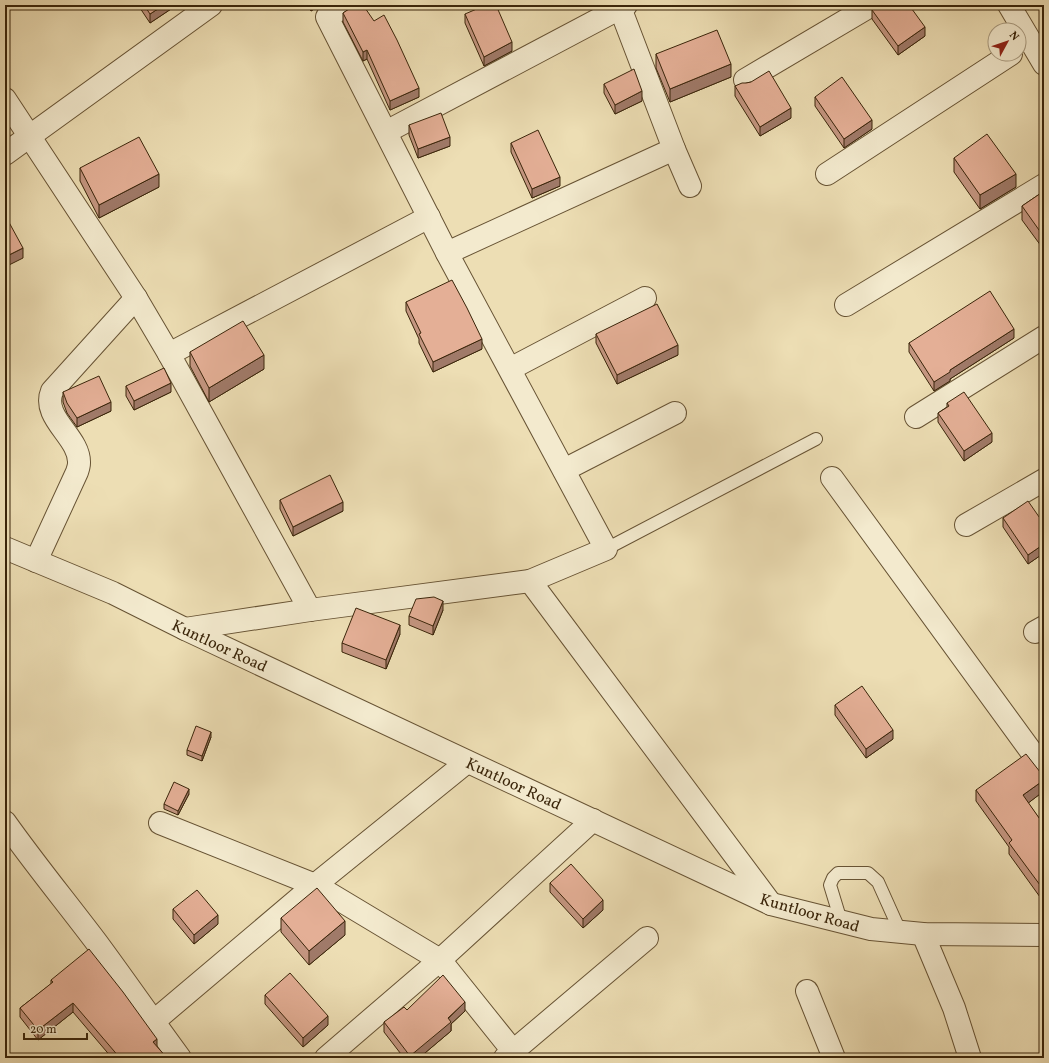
<svg xmlns="http://www.w3.org/2000/svg" width="1049" height="1063" font-family="Vollkorn,serif">
<style>
.lines{fill:none;stroke-linecap:round;stroke-linejoin:round}
.service-casing{stroke:#675334;stroke-width:14}
.minor-casing{stroke:#675334;stroke-width:24}
.tertiary-casing{stroke:#675334;stroke-width:24}
.service{stroke:#f3eace;stroke-width:12}
.minor{stroke:#f3eace;stroke-width:22}
.tertiary{stroke:#f3eace;stroke-width:22}
.wall{fill:#c49681;stroke:#3a250a}
.shaded-wall{fill:#a07a69;stroke:#3a250a}
.building{fill:#e4af96;stroke:#3a250a}
.labels{text-anchor:middle;stroke-width:4;stroke-linejoin:round;paint-order:stroke}
.street-label{font-size:16px;fill:#3a250a;stroke:#f3eace}
</style>
<rect width="100%" height="100%" fill="#eddeb4"/>
<filter id="stains"><feTurbulence type="fractalNoise" baseFrequency=".005" numOctaves="4"/><feColorMatrix values="0 0 0 0 .2 0 0 0 0 .09 0 0 0 0 .02 0 0 0 .5 -.17"/></filter>
<radialGradient id="worn" r=".72"><stop offset=".6" stop-color="#630" stop-opacity="0"/><stop offset="1" stop-color="#630" stop-opacity=".3"/></radialGradient>
<g class="lines">
<defs>
<g id="service">
<polyline points="606,549 816,439"/>
<polyline points="841,921 830,885 833,878 838,873 868,873 878,882 900,931"/>
</g>
<g id="minor">
<polyline points="619,5 674,149 690,186"/>
<polyline points="1009,5 1044,64"/>
<polyline points="745,80 872,5"/>
<polyline points="5,99 136,298 169,354 310,610"/>
<polyline points="386,132 626,5"/>
<polyline points="5,154 211,5"/>
<polyline points="827,174 1011,54"/>
<polyline points="447,253 674,149"/>
<polyline points="846,305 1044,185"/>
<polyline points="169,354 429,217"/>
<polyline points="510,369 645,298"/>
<polyline points="916,417 1044,337"/>
<polyline points="564,470 675,413"/>
<polyline points="832,478 1044,769"/>
<polyline points="966,525 1044,480"/>
<path d="M36,561L77,472C78,469 79,466 79,463C80,437 41,418 52,391L136,298"/>
<polyline points="530,581 771,904"/>
<polyline points="185,629 310,610 530,581 606,549 447,253 327,17 347,5"/>
<polyline points="1035,632 1044,627"/>
<path d="M5,822C34,863 66,902 97,943C125,981 152,1020 180,1058"/>
<polyline points="160,823 315,885 440,960 513,1051"/>
<polyline points="923,934 954,1008 970,1058"/>
<polyline points="807,991 834,1058"/>
<polyline points="153,1022 315,885 467,762"/>
<polyline points="326,1058 440,960 593,820"/>
<polyline points="505,1058 647,938"/>
</g>
<polyline id="tertiary" points="5,548 113,593 185,629 771,904 871,929 923,934 1044,935"/>
</defs>
<use href="#service" class="service-casing"/>
<use href="#minor" class="minor-casing"/>
<use href="#tertiary" class="tertiary-casing"/>
<use href="#service" class="service"/>
<use href="#minor" class="minor"/>
<use href="#tertiary" class="tertiary"/>
</g>
<g class="wall">
<polygon points="138,5 174,5 174,7 150,23"/>
<polygon points="307,5 320,5 311,11"/>
<polygon points="354,6 419,97 390,110 367,59 363,61 343,22 343,13"/>
<polygon points="872,10 925,36 898,55 872,19"/>
<polygon points="465,14 512,51 484,66 465,23"/>
<polygon points="656,54 731,77 670,102 656,68"/>
<polygon points="751,82 791,118 760,136 735,96 735,86"/>
<polygon points="604,84 642,101 615,114 604,93"/>
<polygon points="815,97 872,129 844,148 815,106"/>
<polygon points="409,125 450,146 418,158 409,135"/>
<polygon points="511,143 560,186 532,198 511,152"/>
<polygon points="954,158 1016,187 980,209 954,172"/>
<polygon points="80,168 159,187 99,218 80,181"/>
<polygon points="1044,191 1044,250 1022,220 1022,206"/>
<polygon points="406,302 482,349 433,372 419,343 419,339 406,311"/>
<polygon points="596,334 678,355 617,384 596,343"/>
<polygon points="1014,338 950,379 950,381 934,391 909,352 909,343"/>
<polygon points="190,352 264,369 209,402 190,366"/>
<polygon points="126,386 171,392 134,410 126,396"/>
<polygon points="63,392 111,411 77,427 67,413 63,402"/>
<polygon points="947,403 992,442 964,461 938,422 938,413 947,407"/>
<polygon points="280,500 343,511 293,536 280,509"/>
<polygon points="1003,518 1044,524 1044,553 1028,564 1003,527"/>
<polygon points="443,610 433,635 409,625 409,616"/>
<polygon points="400,634 386,669 342,652 342,643"/>
<polygon points="835,705 893,739 866,758 835,715"/>
<polygon points="211,737 202,761 187,755 187,750"/>
<polygon points="1044,777 1044,791 1028,803 1044,825 1044,893 1040,897 1009,854 1009,847 976,801 976,790"/>
<polygon points="189,794 178,815 164,809 164,804"/>
<polygon points="550,883 603,910 583,928 550,892"/>
<polygon points="173,909 218,924 194,944 173,919"/>
<polygon points="281,918 345,935 309,965 281,932"/>
<polygon points="51,980 157,1047 167,1058 112,1058 73,1012 38,1040 20,1017 20,1008 51,984"/>
<polygon points="265,995 328,1025 303,1047 265,1004"/>
<polygon points="407,1010 465,1011 451,1024 451,1031 419,1058 404,1058 384,1032 384,1022"/>
</g>
<g class="shaded-wall">
<polygon points="164,5 174,5 174,7 150,23 150,14"/>
<polygon points="311,5 320,5 311,11"/>
<polygon points="925,27 925,36 898,55 898,46"/>
<polygon points="512,42 512,51 484,66 484,57"/>
<polygon points="367,50 367,59 363,61 363,52"/>
<polygon points="731,64 731,77 670,102 670,89"/>
<polygon points="419,88 419,97 390,110 390,101"/>
<polygon points="642,91 642,101 615,114 615,105"/>
<polygon points="791,108 791,118 760,136 760,127"/>
<polygon points="872,120 872,129 844,148 844,139"/>
<polygon points="450,137 450,146 418,158 418,149"/>
<polygon points="159,174 159,187 99,218 99,205"/>
<polygon points="1016,174 1016,187 980,209 980,195"/>
<polygon points="560,177 560,186 532,198 532,189"/>
<polygon points="23,248 23,258 5,267 5,257"/>
<polygon points="1014,329 1014,338 950,379 950,381 934,391 934,382 950,370"/>
<polygon points="482,339 482,349 433,372 433,362"/>
<polygon points="678,345 678,355 617,384 617,375"/>
<polygon points="264,355 264,369 209,402 209,388"/>
<polygon points="171,383 171,392 134,410 134,401"/>
<polygon points="111,402 111,411 77,427 77,418"/>
<polygon points="992,433 992,442 964,461 964,451"/>
<polygon points="343,502 343,511 293,536 293,527"/>
<polygon points="1044,544 1044,553 1028,564 1028,555"/>
<polygon points="443,601 443,610 433,635 433,626"/>
<polygon points="400,625 400,634 386,669 386,660"/>
<polygon points="893,730 893,739 866,758 866,749"/>
<polygon points="211,732 211,737 202,761 202,756"/>
<polygon points="1044,780 1044,791 1023,807 1023,795"/>
<polygon points="189,789 189,794 178,815 178,811"/>
<polygon points="1044,882 1044,893 1040,897 1040,885"/>
<polygon points="603,900 603,910 583,928 583,919"/>
<polygon points="218,915 218,924 194,944 194,935"/>
<polygon points="345,921 345,935 309,965 309,951"/>
<polygon points="465,1002 465,1011 451,1024 451,1031 419,1058 410,1058 410,1056"/>
<polygon points="73,1003 73,1012 38,1040 38,1030"/>
<polygon points="328,1016 328,1025 303,1047 303,1038"/>
<polygon points="157,1039 157,1048 153,1042"/>
</g>
<g class="building">
<polygon points="144,5 164,5 150,14"/>
<polygon points="355,5 363,5 374,21 384,15 397,40 419,88 390,101 367,50 363,52 343,13"/>
<polygon points="486,5 496,5 512,42 484,57 465,14"/>
<polygon points="880,5 909,5 925,27 898,46 872,10"/>
<polygon points="717,30 731,64 670,89 656,54"/>
<polygon points="634,69 642,91 615,105 604,84"/>
<polygon points="769,71 791,108 760,127 735,86 742,83 746,83 751,82"/>
<polygon points="842,77 872,120 844,139 815,97"/>
<polygon points="441,113 450,137 418,149 409,125"/>
<polygon points="538,130 560,177 532,189 511,143"/>
<polygon points="987,134 1016,174 980,195 954,158"/>
<polygon points="139,137 159,174 99,205 80,168"/>
<polygon points="1044,191 1044,237 1022,206"/>
<polygon points="5,215 23,248 5,257"/>
<polygon points="452,280 467,308 482,339 433,362 419,334 421,333 406,302"/>
<polygon points="990,291 1014,329 950,370 950,372 934,382 909,343"/>
<polygon points="657,304 678,345 617,375 596,334"/>
<polygon points="243,321 264,355 209,388 190,352"/>
<polygon points="164,368 171,383 134,401 126,386"/>
<polygon points="99,376 111,402 77,418 67,403 63,392"/>
<polygon points="964,392 992,433 964,451 938,413 949,406 947,403"/>
<polygon points="330,475 343,502 293,527 280,500"/>
<polygon points="1028,501 1044,524 1044,544 1028,555 1003,518"/>
<polygon points="434,597 443,601 433,626 409,616 416,599"/>
<polygon points="356,608 400,625 386,660 342,643"/>
<polygon points="862,686 893,730 866,749 835,705"/>
<polygon points="196,726 211,732 202,756 187,750"/>
<polygon points="1026,754 1044,777 1044,780 1023,795 1044,825 1044,882 1040,885 1009,843 1012,840 976,790"/>
<polygon points="174,782 189,789 178,811 164,804"/>
<polygon points="571,864 603,900 583,919 550,883"/>
<polygon points="317,888 345,921 309,951 281,918"/>
<polygon points="197,890 218,915 194,935 173,909"/>
<polygon points="89,949 123,992 157,1039 153,1042 167,1058 120,1058 73,1003 38,1030 20,1008 53,982 51,980"/>
<polygon points="290,973 328,1016 303,1038 265,995"/>
<polygon points="443,975 465,1002 448,1018 451,1022 410,1056 384,1022 404,1007 407,1010"/>
</g>
<g class="labels">
<g class="street-label">
<text transform="translate(220 645) rotate(25)" y="6">Kuntloor Road</text>
<text transform="translate(514 783) rotate(25)" y="6">Kuntloor Road</text>
<text transform="translate(810 912) rotate(16)" y="6">Kuntloor Road</text>
</g>
</g>
<rect width="1049" height="1063" fill="none" stroke="#eddeb4" stroke-width="20"/>
<rect x="6" y="6" width="1037" height="1051" fill="none" stroke="#3a250a" stroke-width="2"/>
<rect x="10" y="10" width="1029" height="1043" fill="none" stroke="#3a250a"/>
<g transform="translate(1007 42) rotate(50)"><circle r="19" fill="#f3eace" stroke="#a99b80"/>
<path d="M0-3L7 15L0 10L-7 15Z" fill="#8f2418"/>
<text y="-6" font-size="11" font-weight="bold" text-anchor="middle" fill="#3a250a">N</text>
</g>
<path d="M24 1033v6h63v-6" fill="none" stroke="#3a250a" stroke-width="2"/>
<text x="30" y="1033" font-size="12" fill="#3a250a" stroke="#f3eace" stroke-width="3" paint-order="stroke">20 m</text>
<rect width="100%" height="100%" filter="url(#stains)"/>
<rect width="100%" height="100%" fill="url(#worn)"/>
</svg>
